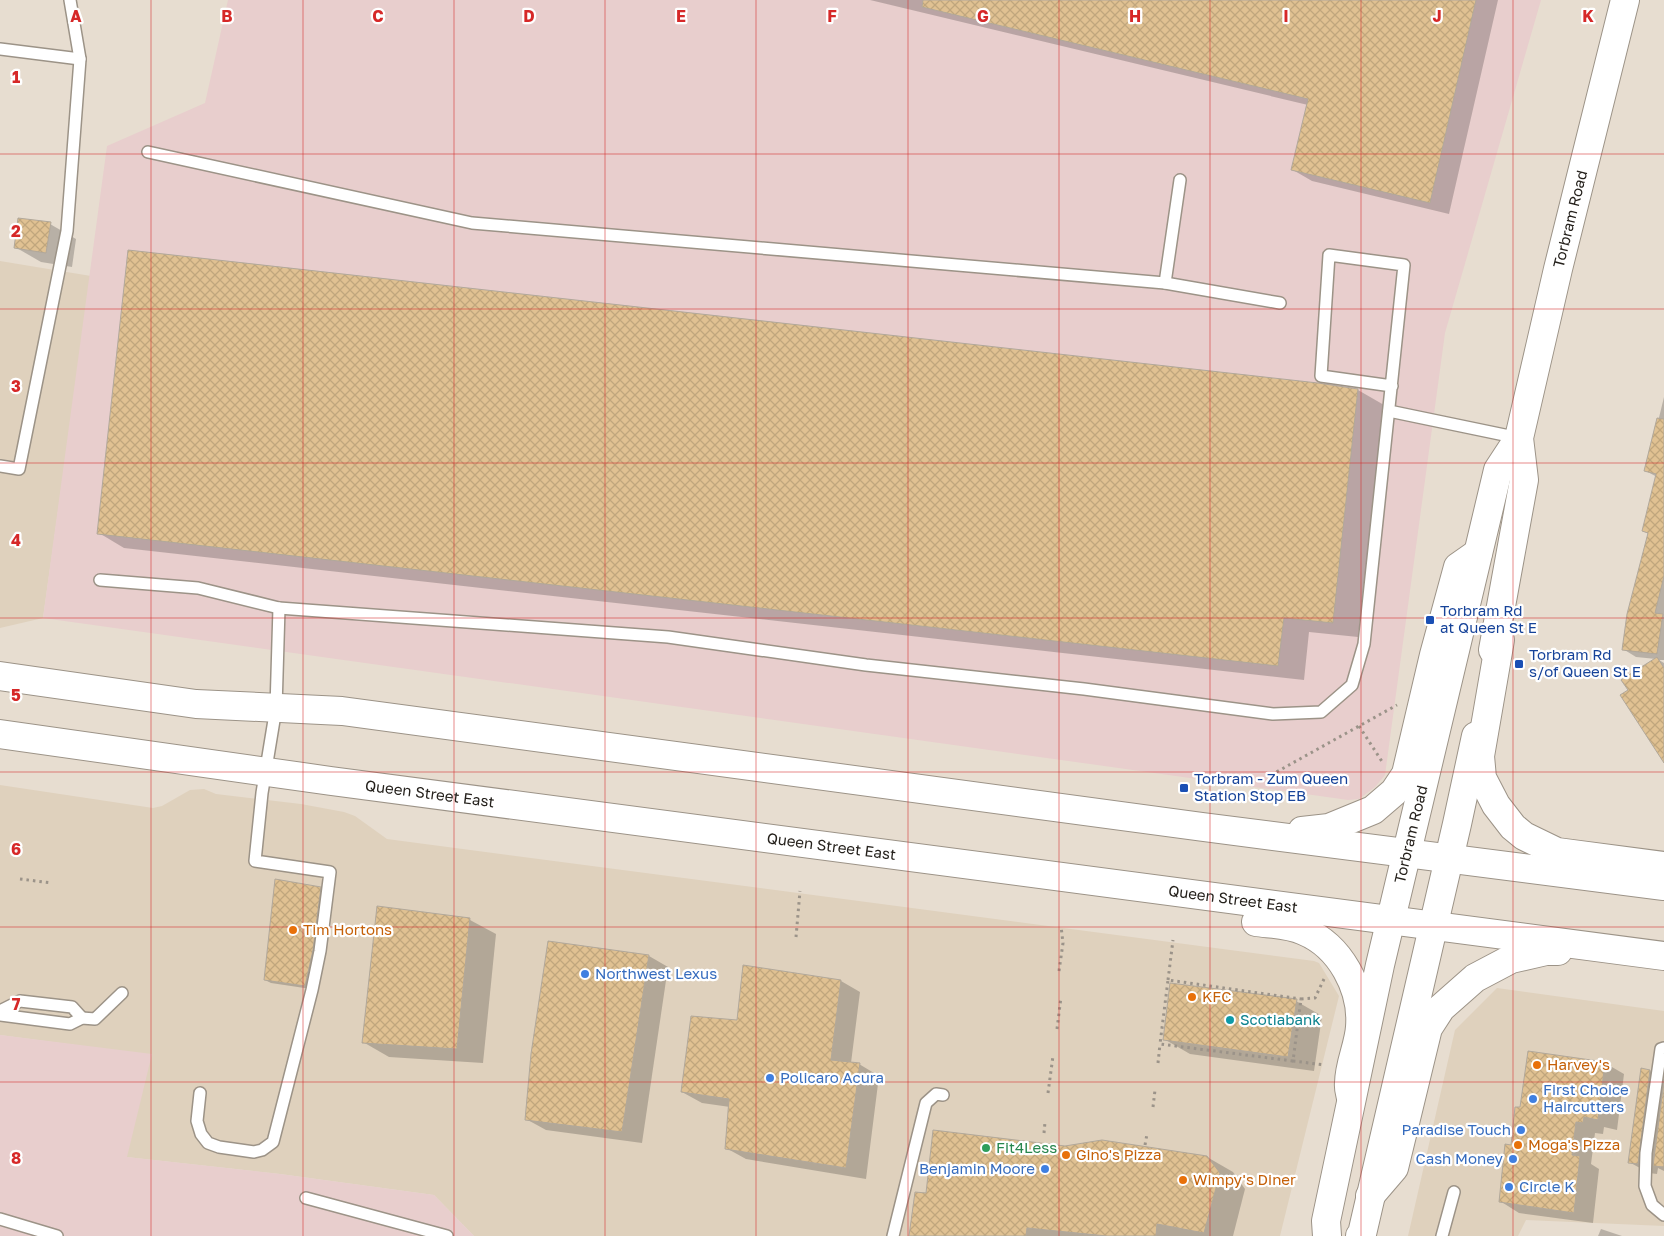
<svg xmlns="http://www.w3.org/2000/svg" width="1664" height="1236" font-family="'Golos Text',sans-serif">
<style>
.built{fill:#dfd1bd}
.industrial{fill:#e8cecd}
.shadow{fill:#0003}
.building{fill:url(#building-cross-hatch);stroke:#b1a89b}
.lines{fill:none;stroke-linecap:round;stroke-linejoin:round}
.lane-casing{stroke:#9c9387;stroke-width:14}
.secondary-casing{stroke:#9c9387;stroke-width:30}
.primary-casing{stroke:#9c9387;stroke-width:30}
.path{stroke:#9b9389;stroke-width:3;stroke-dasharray:2.5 4;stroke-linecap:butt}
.lane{stroke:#fff;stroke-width:11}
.secondary{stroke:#fff;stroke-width:28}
.primary{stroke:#fff;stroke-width:28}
.grid{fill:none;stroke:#d62828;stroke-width:1;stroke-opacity:0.55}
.transit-dot{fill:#1a4fb4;stroke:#fff;stroke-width:2}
.food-dot{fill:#e8710a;stroke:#fff;stroke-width:2}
.shop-dot{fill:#3f7fe0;stroke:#fff;stroke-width:2}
.culture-dot{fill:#0f9aa8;stroke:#fff;stroke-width:2}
.leisure-dot{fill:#2e9e5b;stroke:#fff;stroke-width:2}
.labels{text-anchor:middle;stroke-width:4.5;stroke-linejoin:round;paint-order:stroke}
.street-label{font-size:15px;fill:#25211c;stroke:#fff}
.transit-label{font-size:15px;fill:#164399;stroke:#fff;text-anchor:start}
.food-label{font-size:15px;fill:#c56008;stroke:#fff;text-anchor:start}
.shop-label{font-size:15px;fill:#366cbe;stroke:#fff;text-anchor:start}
.culture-label{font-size:15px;fill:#0d838f;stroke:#fff;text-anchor:start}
.leisure-label{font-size:15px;fill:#27864d;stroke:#fff;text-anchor:start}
.grid-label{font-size:16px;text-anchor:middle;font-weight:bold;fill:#d62828;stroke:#fff;stroke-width:4.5;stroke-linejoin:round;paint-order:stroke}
</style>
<defs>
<pattern id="building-cross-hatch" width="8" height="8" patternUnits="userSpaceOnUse" patternTransform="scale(1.25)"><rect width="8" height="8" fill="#e0c192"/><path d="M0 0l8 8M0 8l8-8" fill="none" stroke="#c0a67d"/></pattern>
</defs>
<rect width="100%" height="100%" fill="#e7ddd0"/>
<g class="built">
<polygon points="0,261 91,276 43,618 0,628"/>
<polygon points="0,785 153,808 162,806 190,790 204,789 216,794 301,804 344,812 355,816 387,839 1314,961 1319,963 1339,996 1280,1236 474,1236 434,1195 280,1174 126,1157 151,1055 0,1035"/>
<polygon points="1497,988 1664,1011 1664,1226 1526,1220 1518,1236 1408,1236 1455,1030"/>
</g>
<g class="industrial">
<polygon points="228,0 1541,0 1445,333 1385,775 1375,787 1359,799 1348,800 43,618 107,146 205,103"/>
<polygon points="0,1035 152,1054 127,1157 280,1174 434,1195 474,1236 0,1236"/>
</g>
<g class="shadow">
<polygon points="870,0 1498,0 1449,214 1312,181 1293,170 1308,105"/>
<polygon points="50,224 76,239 72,267 41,262 15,247"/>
<polygon points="1358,390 1384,405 1358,637 1309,632 1304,680 124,548 99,533"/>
<polygon points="1664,397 1664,660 1659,660 1664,663 1664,753 1630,690 1656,659 1636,657 1623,649 1649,534 1643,531 1657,477 1646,471"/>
<polygon points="320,888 326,891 311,989 271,983 265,980"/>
<polygon points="378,908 470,920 496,934 483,1063 389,1057 363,1042"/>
<polygon points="649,956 668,967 642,1143 546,1130 526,1119"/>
<polygon points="841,981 860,992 851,1063 859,1064 879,1076 866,1179 746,1159 726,1148 730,1107 702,1103 682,1092 738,1021"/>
<polygon points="1296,1001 1322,1016 1314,1071 1190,1054 1164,1039"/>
<polygon points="1605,1063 1624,1074 1617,1130 1604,1127 1603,1134 1595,1133 1591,1164 1599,1169 1593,1223 1519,1213 1500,1201 1521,1108"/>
<polygon points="1642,1069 1650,1071 1664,1079 1664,1171 1658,1168 1657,1174 1649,1173 1629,1162"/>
<polygon points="1065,1148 1207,1157 1233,1172 1245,1189 1233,1236 910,1236 927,1195"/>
<polygon points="1601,1229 1622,1236 1598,1236"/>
</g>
<g class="building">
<polygon points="923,0 1476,0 1430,203 1291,170 1308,99 922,7"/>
<polygon points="18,218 51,222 46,253 14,248"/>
<polygon points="128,250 1318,383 1358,389 1333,623 1284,618 1278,666 97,534"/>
<polygon points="1657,418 1664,419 1664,576 1655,613 1663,614 1657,654 1622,650 1627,614 1648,533 1642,531 1656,474 1644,471"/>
<polygon points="1657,657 1664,668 1664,763 1620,695 1628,690 1621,680"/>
<polygon points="275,879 321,887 313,950 305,986 264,980"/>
<polygon points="377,906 470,918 457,1049 362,1043"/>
<polygon points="548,941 649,955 622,1132 525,1120 531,1054"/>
<polygon points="743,965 841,980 831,1060 860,1063 846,1168 725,1149 729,1099 681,1092 691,1016 737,1020"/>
<polygon points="1170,983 1297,999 1288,1057 1163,1040"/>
<polygon points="1528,1051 1605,1062 1598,1120 1584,1117 1583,1123 1576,1122 1572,1155 1580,1156 1574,1213 1499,1202 1505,1144 1511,1145 1515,1107 1520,1107"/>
<polygon points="1641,1068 1650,1070 1638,1164 1628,1163"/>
<polygon points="1664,1081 1664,1167 1653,1166"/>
<polygon points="933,1130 1065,1146 1102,1140 1207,1156 1220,1173 1204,1233 1157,1224 1156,1236 1107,1236 1027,1228 1026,1236 909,1236 915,1192 926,1193"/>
</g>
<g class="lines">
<defs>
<g id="lane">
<polyline points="0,49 80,59"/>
<polyline points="148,152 472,223 1165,283 1180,180"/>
<polyline points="1165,283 1280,303"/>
<polyline points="1389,411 1519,438"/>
<polyline points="0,466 19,469 67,231 80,59 70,0"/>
<polyline points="100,580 198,588 279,608 668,637 866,665 1084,689 1273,714 1321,712 1352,685 1364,644 1404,265 1329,255 1321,376 1392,386"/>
<polyline points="0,1011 20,1001 72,1007 82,1018"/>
<polyline points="0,1015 70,1024 82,1018 95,1019 122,993"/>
<polyline points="1664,1048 1661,1049 1646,1153 1645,1186 1652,1205 1664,1215"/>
<polyline points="200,1093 197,1121 201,1134 208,1143 219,1147 254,1152 262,1150 273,1142 312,990 320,951 330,872 255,861 262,793 276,708 279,608"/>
<polyline points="306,1198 447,1236"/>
<polyline points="0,1219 57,1236"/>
<polyline points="893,1236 926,1103 936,1094 943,1095"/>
<polyline points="1442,1236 1454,1192"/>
</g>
<g id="secondary">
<path id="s1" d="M1493,650L1524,480L1519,438L1558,269L1625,0"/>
<path id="s2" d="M1327,1236L1326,1221L1380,965L1498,470L1519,438"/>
<polyline points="1360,1236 1362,1234 1457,824 1476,736"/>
</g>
<g id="primary">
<polyline points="1497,627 1500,640 1480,756 1482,778 1496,805 1513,827 1524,836 1557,852 1664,866"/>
<polyline points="0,676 196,704 342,711 1203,827 1664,886"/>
<path id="s3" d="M0,734L331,781L1664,956"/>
<polyline points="1302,831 1329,828 1373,810 1394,792 1406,774 1434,655 1458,567 1478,553"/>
<path d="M1256,922C1271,924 1289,924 1304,931C1340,946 1363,988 1360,1027C1359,1045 1349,1064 1349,1083C1348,1087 1350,1093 1351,1098"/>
<polyline points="1370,1196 1394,1168 1428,1028 1441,1008 1475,978 1511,959 1546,951 1558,951"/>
</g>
</defs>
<use href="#lane" class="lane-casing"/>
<use href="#secondary" class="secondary-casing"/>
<use href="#primary" class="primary-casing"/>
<g class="path">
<polyline points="1359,726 1383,763"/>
<polyline points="1271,775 1397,705"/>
<polyline points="20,879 52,883"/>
<polyline points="796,937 800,891"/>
<polyline points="1059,971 1063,943 1061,926"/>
<polyline points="1324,979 1315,998 1301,999 1293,1061 1325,1065"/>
<polyline points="1168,980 1173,940"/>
<polyline points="1057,1029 1061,997"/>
<polyline points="1293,1061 1160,1044 1168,980 1301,999"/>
<polyline points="1158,1063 1160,1044"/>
<polyline points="1048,1093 1053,1056"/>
<polyline points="1153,1107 1155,1090"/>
<polyline points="1044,1133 1045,1122"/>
<polyline points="1145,1145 1147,1134"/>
</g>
<use href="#lane" class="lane"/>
<use href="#secondary" class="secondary"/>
<use href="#primary" class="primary"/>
</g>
<path class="grid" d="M151,0V1236M303,0V1236M454,0V1236M605,0V1236M756,0V1236M908,0V1236M1059,0V1236M1210,0V1236M1361,0V1236M1513,0V1236M0,154H1664M0,309H1664M0,463H1664M0,618H1664M0,772H1664M0,927H1664M0,1082H1664"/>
<g class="transit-dot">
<rect x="1425" y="615" width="10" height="10" rx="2.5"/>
<rect x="1514" y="659" width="10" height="10" rx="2.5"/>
<rect x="1179" y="783" width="10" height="10" rx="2.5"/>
</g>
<g class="food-dot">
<circle cx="293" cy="930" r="5"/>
<circle cx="1192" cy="997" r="5"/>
<circle cx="1537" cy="1065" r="5"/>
<circle cx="1518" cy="1145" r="5"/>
<circle cx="1066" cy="1155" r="5"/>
<circle cx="1183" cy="1180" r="5"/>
</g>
<g class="shop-dot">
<circle cx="585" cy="974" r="5"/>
<circle cx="770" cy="1078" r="5"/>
<circle cx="1533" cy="1099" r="5"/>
<circle cx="1521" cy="1130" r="5"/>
<circle cx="1513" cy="1159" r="5"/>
<circle cx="1045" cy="1169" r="5"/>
<circle cx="1509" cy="1187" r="5"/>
</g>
<circle class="culture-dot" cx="1230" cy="1020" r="5"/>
<circle class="leisure-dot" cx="986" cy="1148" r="5"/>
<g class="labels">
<g class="street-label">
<text dy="5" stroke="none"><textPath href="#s1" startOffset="440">Torbram Road</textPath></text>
<text dy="5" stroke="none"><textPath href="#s3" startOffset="434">Queen Street East</textPath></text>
<text dy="5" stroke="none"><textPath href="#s2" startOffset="411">Torbram Road</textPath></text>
<text dy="5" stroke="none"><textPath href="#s3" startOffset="839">Queen Street East</textPath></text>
<text dy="5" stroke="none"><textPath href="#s3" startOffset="1244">Queen Street East</textPath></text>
</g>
<g class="transit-label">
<text x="1440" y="616">Torbram Rd<tspan x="1440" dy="17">at Queen St E</tspan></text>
<text x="1529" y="660">Torbram Rd<tspan x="1529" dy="17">s/of Queen St E</tspan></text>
<text x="1194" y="784">Torbram - Zum Queen<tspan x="1194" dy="17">Station Stop EB</tspan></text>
</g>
<g class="food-label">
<text x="303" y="935">Tim Hortons</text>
<text x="1202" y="1002">KFC</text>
<text x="1547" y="1070">Harvey's</text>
<text x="1528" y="1150">Moga's Pizza</text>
<text x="1076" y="1160">Gino's Pizza</text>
<text x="1193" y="1185">Wimpy's Diner</text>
</g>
<g class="shop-label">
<text x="595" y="979">Northwest Lexus</text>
<text x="780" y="1083">Policaro Acura</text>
<text x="1543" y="1095">First Choice<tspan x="1543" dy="17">Haircutters</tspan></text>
<text x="1511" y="1135" text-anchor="end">Paradise Touch</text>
<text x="1503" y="1164" text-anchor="end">Cash Money</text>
<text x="1035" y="1174" text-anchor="end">Benjamin Moore</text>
<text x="1519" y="1192">Circle K</text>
</g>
<g class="culture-label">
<text x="1240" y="1025">Scotiabank</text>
</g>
<g class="leisure-label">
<text x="996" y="1153">Fit4Less</text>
</g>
</g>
<g class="grid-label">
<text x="76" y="22">A</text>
<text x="227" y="22">B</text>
<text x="378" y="22">C</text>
<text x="529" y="22">D</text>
<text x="681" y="22">E</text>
<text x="832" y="22">F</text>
<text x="983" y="22">G</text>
<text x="1135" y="22">H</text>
<text x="1286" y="22">I</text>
<text x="1437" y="22">J</text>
<text x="1588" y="22">K</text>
<text x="16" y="83">1</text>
<text x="16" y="237">2</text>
<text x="16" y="392">3</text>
<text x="16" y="546">4</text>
<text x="16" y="701">5</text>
<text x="16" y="855">6</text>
<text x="16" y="1010">7</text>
<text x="16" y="1164">8</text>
</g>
</svg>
